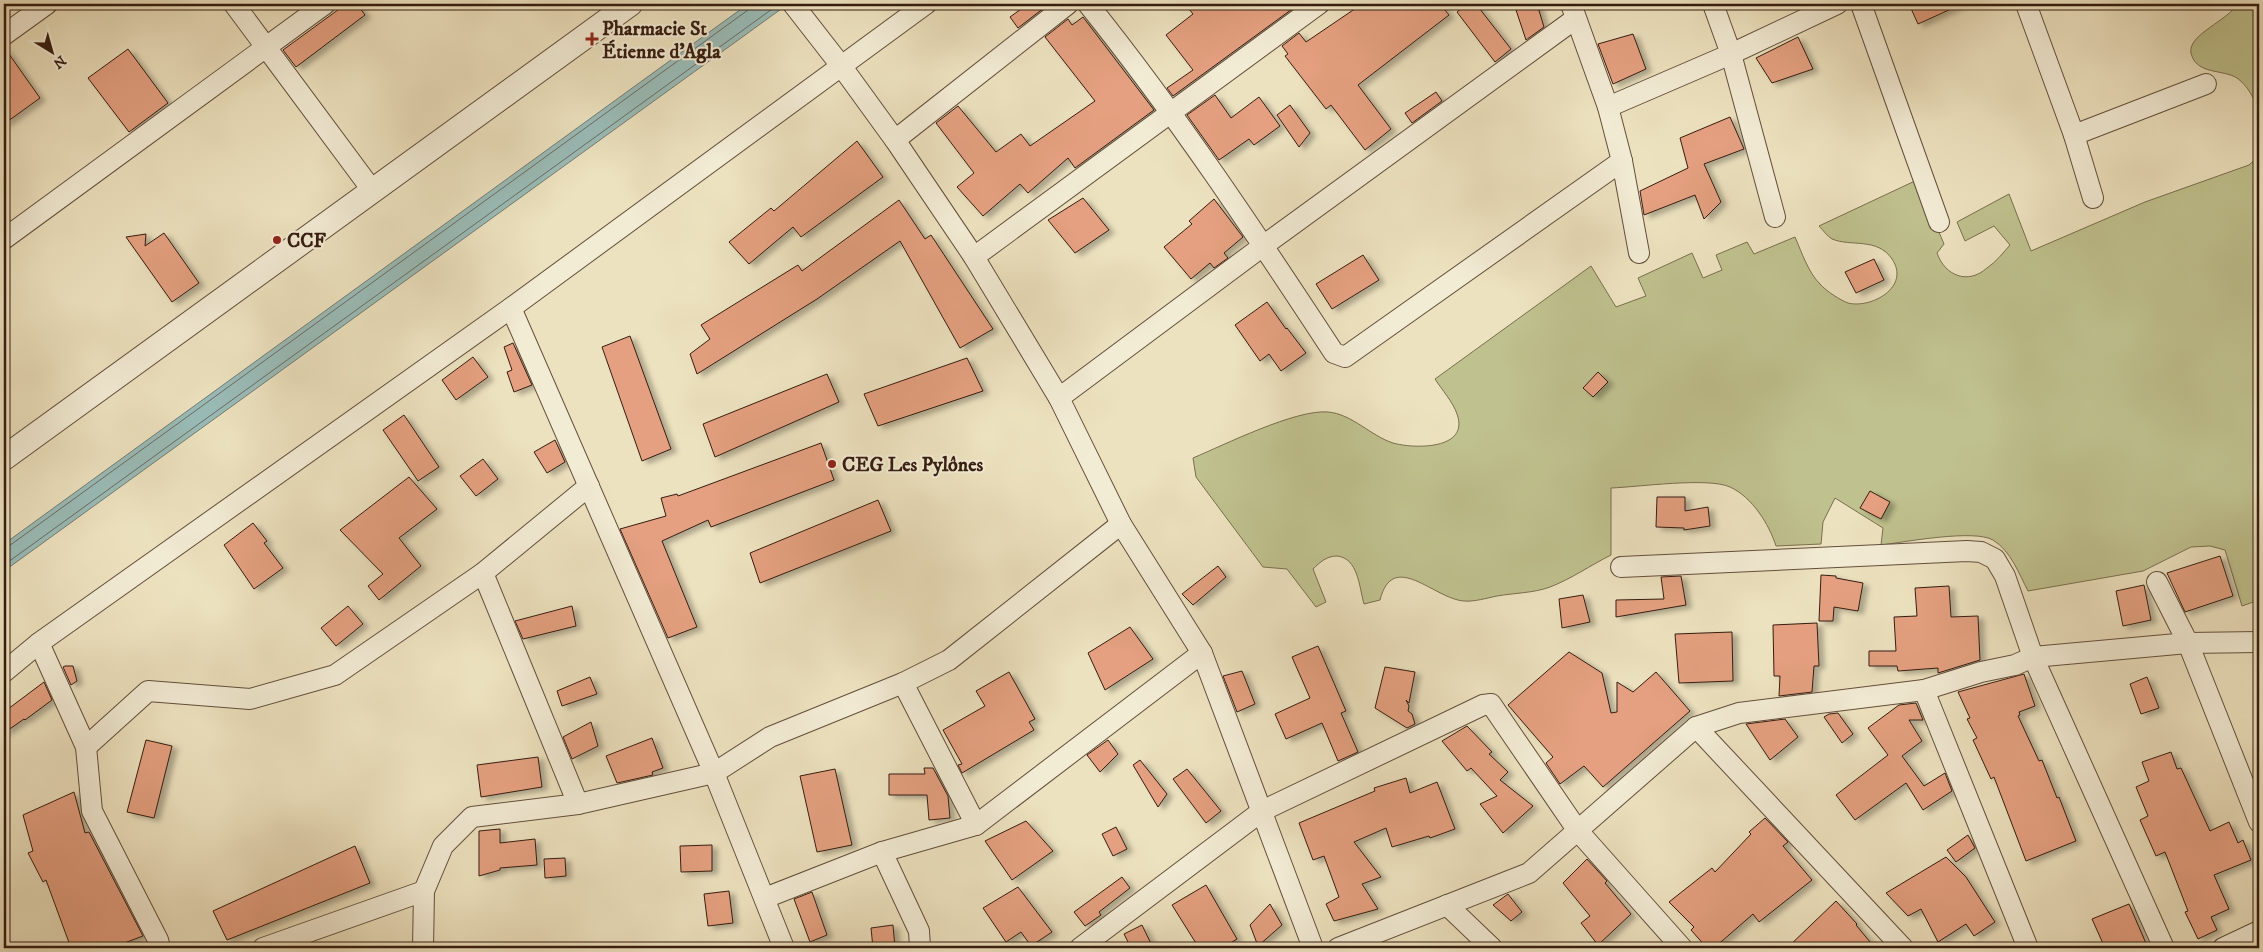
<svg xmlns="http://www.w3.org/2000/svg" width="2263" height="952" font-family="'IM FELL DW Pica',serif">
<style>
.green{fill:#bfc18e;stroke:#7a6e4f}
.water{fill:#9abcb8;stroke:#727c75}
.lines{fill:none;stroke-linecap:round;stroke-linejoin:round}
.shore{stroke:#686c64;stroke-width:1}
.building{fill:#e4a080;stroke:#351c10;filter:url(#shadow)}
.minor-casing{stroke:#634e3c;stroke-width:22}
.tertiary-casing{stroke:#634e3c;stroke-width:26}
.minor{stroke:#f3ecd5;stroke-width:20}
.tertiary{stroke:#f3ecd5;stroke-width:24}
.poi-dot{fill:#8f2418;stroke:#f3ecd5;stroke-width:2}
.labels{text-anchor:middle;stroke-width:4;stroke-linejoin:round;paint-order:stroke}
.poi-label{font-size:20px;font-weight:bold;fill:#351c10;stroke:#f3ecd5;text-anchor:start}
</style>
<defs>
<filter id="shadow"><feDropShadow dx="5.5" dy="3" stdDeviation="2.5" flood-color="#0004"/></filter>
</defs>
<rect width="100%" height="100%" fill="#ede2bf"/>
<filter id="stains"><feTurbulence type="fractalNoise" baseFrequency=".004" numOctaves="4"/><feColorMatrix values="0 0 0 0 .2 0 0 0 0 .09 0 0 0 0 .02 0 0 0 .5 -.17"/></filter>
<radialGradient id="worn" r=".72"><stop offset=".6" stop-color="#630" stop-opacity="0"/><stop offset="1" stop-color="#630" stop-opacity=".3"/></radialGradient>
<g class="green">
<path d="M2237,4H2259V110C2253,97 2248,86 2237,78C2223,69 2196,75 2191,53C2187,35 2229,20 2237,4Z"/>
<path d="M2259,156V600L2242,606L2225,550L2210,546L2191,547L2143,571L2028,591C2019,574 2011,551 1993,540C1974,529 1905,542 1881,545L1883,528L1835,498L1823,522L1821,544L1776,546C1769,524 1752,497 1730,487C1708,477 1638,487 1611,488V555C1591,565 1571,579 1550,587C1534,593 1514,593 1497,596C1487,598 1474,602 1464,601C1434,599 1393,549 1380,600L1364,604C1359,586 1358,558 1337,556C1327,556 1320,562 1313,569L1326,602L1316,607L1287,569L1263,567L1196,477L1193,458C1224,445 1296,409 1328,412C1352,414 1371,436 1393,443C1414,449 1470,450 1457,414C1453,402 1442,390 1435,379L1591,266L1616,307L1646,296L1638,278L1692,253L1703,278L1722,270L1716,255L1747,242L1754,254L1795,237C1802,253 1808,272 1820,284C1826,291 1840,300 1848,303C1871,309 1911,287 1892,259C1877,237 1851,247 1832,239C1827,236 1823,230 1819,226L1917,180L1944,244L1937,253C1945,276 1968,285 1987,268C1996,262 2003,253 2010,245L1994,226L1965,241L1957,222L2009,194L2031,251L2145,202L2249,165Z"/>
</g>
<polygon class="water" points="748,4 788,4 4,571 4,544"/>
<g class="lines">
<g class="shore">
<polyline points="4,547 9,546 748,10 751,4"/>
<polyline points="4,565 779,4"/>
</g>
</g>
<g class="building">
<polygon points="346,4 357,4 365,15 296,67 283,50"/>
<polygon points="1028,4 1049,4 1018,28 1010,17"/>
<polygon points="1185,4 1299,4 1173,96 1167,88 1193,70 1166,35 1193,14"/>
<polygon points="1362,4 1440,4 1449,15 1358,85 1391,129 1365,150 1331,105 1326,109 1285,56 1288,54 1282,46 1299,33 1306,42"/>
<polygon points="1467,4 1476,4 1511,49 1495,62 1457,12"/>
<polygon points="1514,4 1537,4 1544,27 1526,40"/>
<polygon points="1909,4 1962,4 1918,24"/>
<polygon points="1083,17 1154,110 1075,168 1068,158 1028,193 1020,184 983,216 957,187 974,173 936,123 958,106 996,152 1021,134 1030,146 1095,101 1045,37 1068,19 1072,25"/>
<polygon points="1633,34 1646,69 1613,84 1598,44"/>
<polygon points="1798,37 1813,69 1772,83 1756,58"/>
<polygon points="4,47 40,98 4,124"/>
<polygon points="128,49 168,103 129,132 88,78"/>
<polygon points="1436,92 1442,101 1412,123 1405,113"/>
<polygon points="1215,95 1231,118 1259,97 1280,126 1254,145 1249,139 1219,160 1187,115"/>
<polygon points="1290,105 1310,133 1299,147 1277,115"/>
<polygon points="1730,117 1744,149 1704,164 1721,202 1704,219 1695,195 1644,215 1640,191 1688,168 1680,138"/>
<polygon points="857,141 883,177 801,237 793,227 749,264 729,242 771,208 774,211"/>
<polygon points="1083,198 1109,230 1075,253 1048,220"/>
<polygon points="1214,199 1243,237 1224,253 1228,258 1214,268 1210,263 1191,279 1164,247 1192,224 1189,221"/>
<polygon points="899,200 925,239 931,235 993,329 960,348 900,241 817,299 697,374 690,354 710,339 701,325 798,265 802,271"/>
<polygon points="164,233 199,283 172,302 126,237 146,234 145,246"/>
<polygon points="1363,255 1379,280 1332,309 1316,284"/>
<polygon points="1874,259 1884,280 1856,293 1845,272"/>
<polygon points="1267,302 1286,329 1287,328 1306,353 1281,371 1269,354 1260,361 1235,325"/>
<polygon points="630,336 671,449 642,461 602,347"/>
<polygon points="513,343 532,385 514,392 507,372 512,370 504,347"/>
<polygon points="473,357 488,377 456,400 442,380"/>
<polygon points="967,358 983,391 878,426 864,394"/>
<polygon points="1598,372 1608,382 1593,397 1583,388"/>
<polygon points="827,374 839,402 715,457 703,424"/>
<polygon points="404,415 439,467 418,481 383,430"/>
<polygon points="555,440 565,462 547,473 534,452"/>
<polygon points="821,443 834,480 711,527 708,520 662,541 697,627 668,638 620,529 666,516 661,498 677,494 678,496"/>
<polygon points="483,459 498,479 476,496 460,476"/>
<polygon points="409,477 437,509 399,538 421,566 379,600 368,586 383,574 340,530"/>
<polygon points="1870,491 1890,502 1881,519 1860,508"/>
<polygon points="1657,497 1685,497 1685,511 1708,507 1710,526 1684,530 1684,528 1656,527"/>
<polygon points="878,500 891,531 760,583 750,553"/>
<polygon points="253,523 267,541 264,543 283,568 254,589 224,545"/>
<polygon points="2220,556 2233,596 2185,612 2167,573"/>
<polygon points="1218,566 1226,577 1193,605 1182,594"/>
<polygon points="1821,575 1836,576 1836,578 1863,583 1858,611 1834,607 1833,621 1819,621"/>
<polygon points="1681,576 1686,605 1616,617 1616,600 1664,599 1661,577"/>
<polygon points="2144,585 2151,620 2123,626 2116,591"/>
<polygon points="1949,586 1951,617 1978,616 1980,660 1938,673 1938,668 1898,671 1897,666 1869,666 1869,651 1896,651 1894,617 1917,616 1915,588"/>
<polygon points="1583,595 1590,622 1562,628 1559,599"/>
<polygon points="348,606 363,624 336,646 321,628"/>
<polygon points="572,606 576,626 523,639 515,621"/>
<polygon points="1817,623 1819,666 1814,666 1812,692 1779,696 1780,676 1774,676 1773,625"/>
<polygon points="1130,627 1153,659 1105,690 1088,653"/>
<polygon points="1732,632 1733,681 1679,683 1675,634"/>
<polygon points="1318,646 1346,711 1341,713 1358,752 1338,761 1322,723 1286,739 1275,714 1310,698 1292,657"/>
<polygon points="1569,652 1602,673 1611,713 1617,712 1617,682 1633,692 1656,672 1690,711 1603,787 1584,766 1560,784 1546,763 1553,757 1508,705"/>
<polygon points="65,666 73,666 77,681 71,685 63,667"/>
<polygon points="1385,667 1415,672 1409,703 1406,700 1409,706 1408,711 1412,714 1415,724 1407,728 1375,708"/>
<polygon points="1242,671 1255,704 1237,712 1223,676"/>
<polygon points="1009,672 1035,719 1029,722 1034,730 962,773 958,765 962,764 943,730 985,706 976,691"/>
<polygon points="2024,674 2035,706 2019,712 2020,715 2018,716 2039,761 2042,760 2057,798 2059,797 2076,841 2026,861 1994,777 1991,779 1973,740 1977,738 1967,719 1970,718 1958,692"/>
<polygon points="590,677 597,694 562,706 557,691"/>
<polygon points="2147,677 2159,708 2141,714 2130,684"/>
<polygon points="44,682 52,700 25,720 24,719 4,733 4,712"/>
<polygon points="1916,703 1923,720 1909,720 1922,741 1902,756 1924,786 1945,773 1952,791 1923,810 1906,783 1855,820 1836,795 1888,755 1868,728 1899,705"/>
<polygon points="1838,713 1853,734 1842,743 1824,717 1829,714"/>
<polygon points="1785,719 1798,737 1770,760 1746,724"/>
<polygon points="591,722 598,746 572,759 563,737"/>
<polygon points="1467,726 1492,752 1489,754 1508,772 1500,780 1533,806 1503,833 1480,804 1497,796 1471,768 1467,771 1442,741"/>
<polygon points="652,738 663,768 652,772 653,775 617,783 606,756"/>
<polygon points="146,740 172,746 154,818 127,812"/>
<polygon points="1108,740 1118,754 1100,772 1087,755"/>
<polygon points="2171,752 2177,769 2181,768 2210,831 2229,822 2238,843 2243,840 2251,860 2214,875 2229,909 2211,917 2217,930 2198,939 2185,912 2188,911 2165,852 2156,856 2140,820 2148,816 2136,787 2149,781 2142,762"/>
<polygon points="538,757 542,787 481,797 477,765"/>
<polygon points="1140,760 1167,794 1158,807 1133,765"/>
<polygon points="924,768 933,768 948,796 950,818 929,820 927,795 889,795 889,774 925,774"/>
<polygon points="835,769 852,845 817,852 800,776"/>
<polygon points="1187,769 1221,811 1206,823 1173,779"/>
<polygon points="1406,778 1410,793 1437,782 1455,829 1430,838 1429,836 1392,847 1386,828 1354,842 1381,877 1362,884 1378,909 1334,921 1326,904 1339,897 1324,856 1313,860 1299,823 1375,791 1374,788"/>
<polygon points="74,792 85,833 89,832 90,834 143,936 111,948 71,948 46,880 43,882 28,853 33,851 23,815"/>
<polygon points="1765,818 1788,842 1783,846 1812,880 1759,922 1753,914 1714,948 1707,948 1691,930 1694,927 1669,902 1712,868 1715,872 1751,834 1749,832"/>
<polygon points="1026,821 1053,851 1012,880 985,841"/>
<polygon points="1116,827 1127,849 1113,856 1102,834"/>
<polygon points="500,829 500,843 535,839 537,865 500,868 500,870 479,876 479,831"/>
<polygon points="1968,835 1975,848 1956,862 1947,850"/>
<polygon points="712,845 712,871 681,872 680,846"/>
<polygon points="355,846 370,883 227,940 213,911"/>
<polygon points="1946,857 1966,877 1995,922 1974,936 1966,924 1938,942 1921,909 1908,916 1886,893"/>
<polygon points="565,858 566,876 545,878 544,859"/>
<polygon points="1587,859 1607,881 1605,883 1631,914 1598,945 1581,923 1590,916 1563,883"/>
<polygon points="1122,877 1130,888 1099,912 1101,915 1085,926 1074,912"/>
<polygon points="1206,885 1237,939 1222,948 1199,948 1172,905"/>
<polygon points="1018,887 1052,932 1031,946 1021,932 1006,942 983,908"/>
<polygon points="729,891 733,923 708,926 704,894"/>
<polygon points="812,892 827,935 810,942 794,899"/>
<polygon points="1508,894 1522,912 1511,921 1493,905"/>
<polygon points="1836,901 1857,924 1856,925 1875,948 1787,948"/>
<polygon points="1270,904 1282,925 1258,946 1250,925"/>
<polygon points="2129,904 2148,948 2105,948 2092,919"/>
<polygon points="893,925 895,948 873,948 871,928"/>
<polygon points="1142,925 1153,948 1131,948 1124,934"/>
</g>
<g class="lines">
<defs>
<g id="minor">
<polyline points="234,4 372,190"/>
<polyline points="793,4 842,67 895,140 974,257 1059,398 1121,524 1202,653 1313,948"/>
<path d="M1088,4C1177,115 1256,234 1334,353L1345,357L1622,161"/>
<polyline points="1571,4 1608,107 1622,161 1639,253"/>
<polyline points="1713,4 1731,54 1775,217"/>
<polyline points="1861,4 1939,222"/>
<polyline points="2026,4 2074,135 2093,198"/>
<polyline points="4,35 47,4"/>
<polyline points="1608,107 1731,54 1837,4"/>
<polyline points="2074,135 2206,84"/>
<polyline points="895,140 1068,4"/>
<polyline points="4,239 325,4"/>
<polyline points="974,257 1319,4"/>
<polyline points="511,308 714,773 784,948"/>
<polyline points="1059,398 1263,246 1575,19"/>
<polyline points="1621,567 1967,551 1981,552 1995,559 2005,576 2033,657 2164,948"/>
<polyline points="483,573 578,804"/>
<polyline points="2157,582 2188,643 2259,822"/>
<polyline points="39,643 86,747 92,811 158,940 160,948"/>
<polyline points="4,672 39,643 511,308 926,4"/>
<polyline points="903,683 976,825"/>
<polyline points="1924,690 2028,948"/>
<polyline points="1696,727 1903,948"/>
<polyline points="86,747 148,691 250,699 335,675 483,573 589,486"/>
<polyline points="882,852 919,931 920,948"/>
<polyline points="765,898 882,852 976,825 1202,653"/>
<polyline points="1447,905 1492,948"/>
<polyline points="263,948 424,891"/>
<polyline points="423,948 424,891 443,846 472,817 578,804 714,773 770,737 903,683 949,660 1121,524"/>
<polyline points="1080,948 1262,811 1483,705 1491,704 1578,831 1682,948"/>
<polyline points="1338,948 1529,873 1696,727 1739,713 1924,690 1981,672 2015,665 2033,657 2188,643 2259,642"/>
<polyline points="2223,948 2259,931"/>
</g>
<polyline id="tertiary" points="4,458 630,4"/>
</defs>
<use href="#minor" class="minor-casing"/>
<use href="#tertiary" class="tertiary-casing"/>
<use href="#minor" class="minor"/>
<use href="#tertiary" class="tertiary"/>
</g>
<g class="poi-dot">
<path d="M589.5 31.5h5v5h5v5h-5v5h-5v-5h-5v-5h5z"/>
<circle cx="277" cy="240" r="5"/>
<circle cx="832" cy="464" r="5"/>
</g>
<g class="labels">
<g class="poi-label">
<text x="602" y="35">Pharmacie St<tspan x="602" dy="23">Étienne d'Agla</tspan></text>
<text x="287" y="247">CCF</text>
<text x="842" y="471">CEG Les Pylônes</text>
</g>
</g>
<rect width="2263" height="952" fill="none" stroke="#ede2bf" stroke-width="20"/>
<rect x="5" y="5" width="2253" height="942" fill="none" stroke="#351c10" stroke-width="2.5"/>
<rect x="10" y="10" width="2243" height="932" fill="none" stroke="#351c10"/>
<g transform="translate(52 52) rotate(143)" stroke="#f3ecd5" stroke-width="4" paint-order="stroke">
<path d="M0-4L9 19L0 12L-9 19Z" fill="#351c10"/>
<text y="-8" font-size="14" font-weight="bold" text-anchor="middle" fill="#351c10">N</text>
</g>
<rect width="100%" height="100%" filter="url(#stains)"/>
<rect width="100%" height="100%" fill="url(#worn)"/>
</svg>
